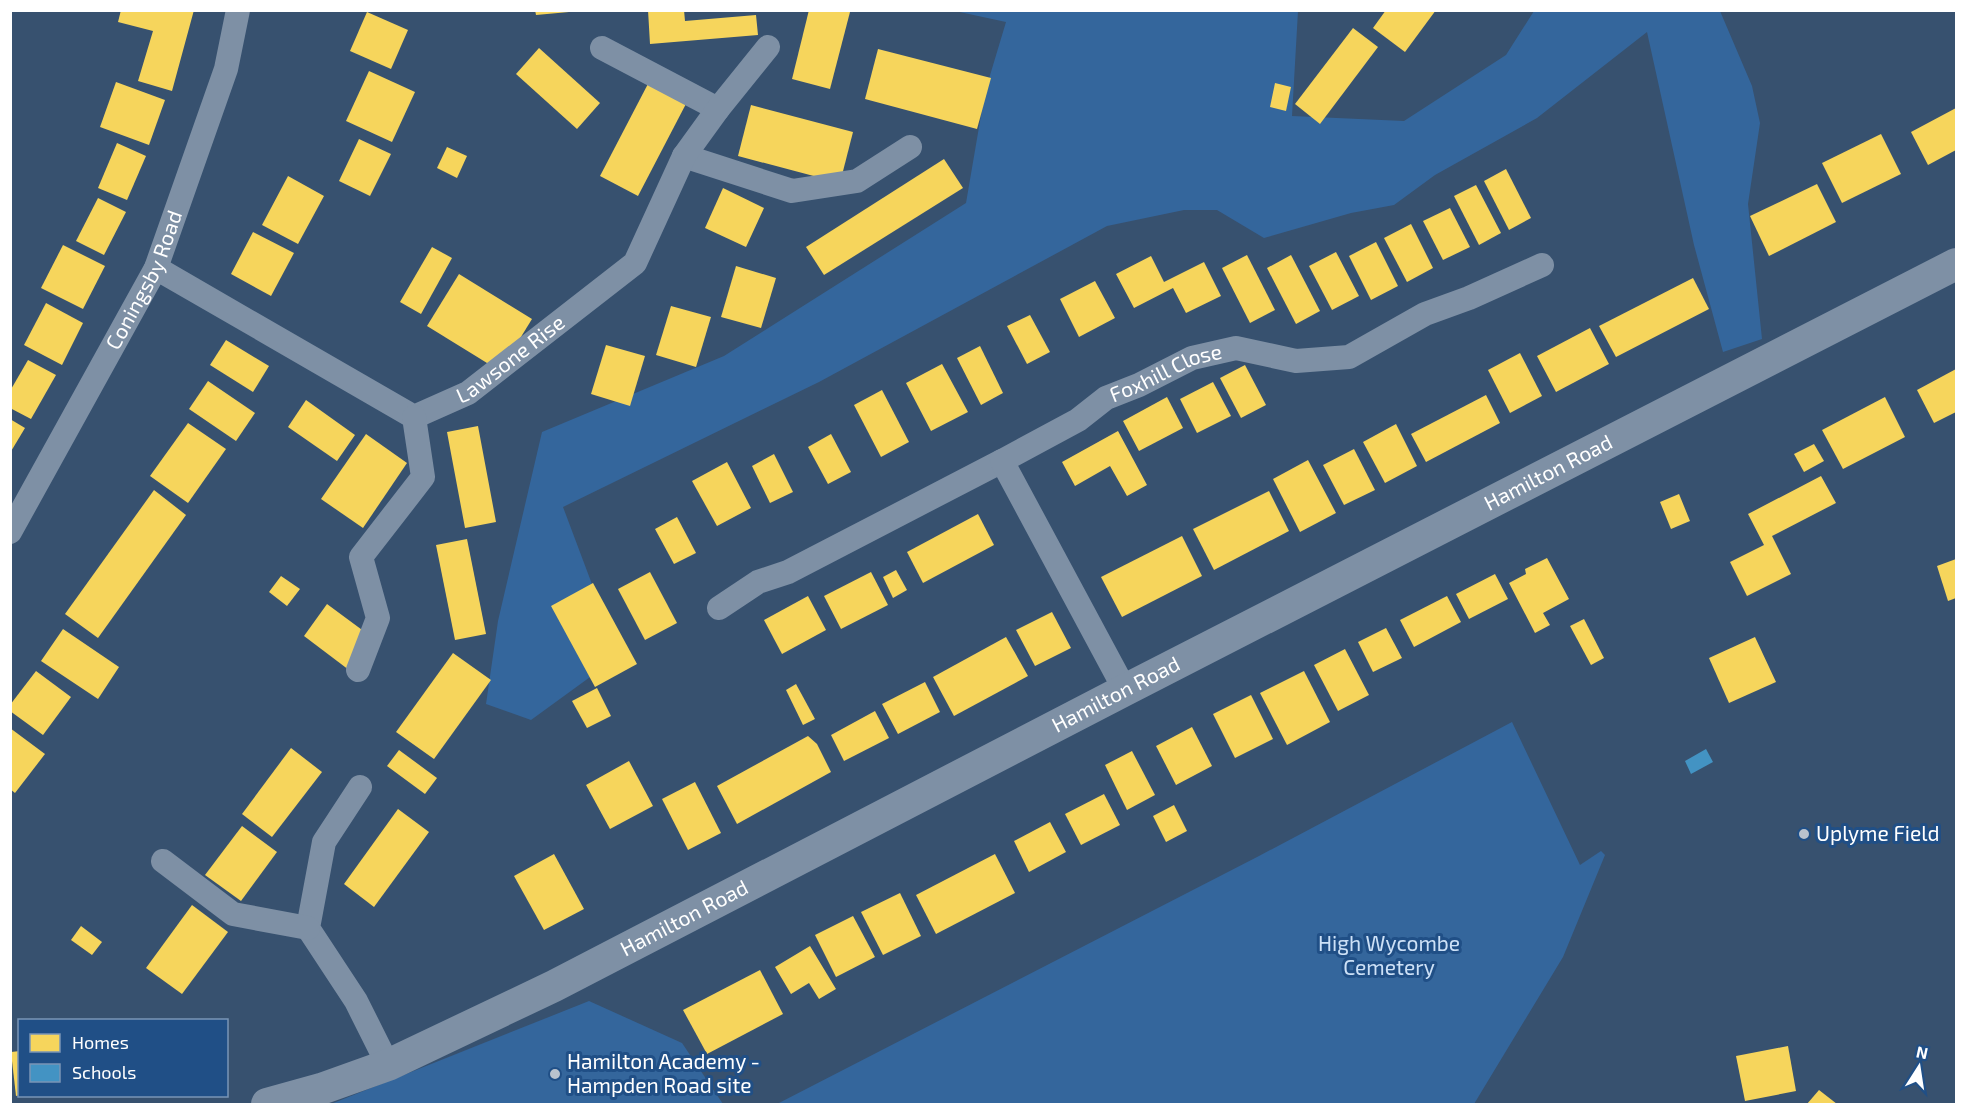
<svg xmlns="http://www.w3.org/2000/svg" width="1967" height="1115" font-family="'Exo 2',sans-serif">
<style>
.green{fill:#34669c}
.homes{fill:#f6d55c}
.schools{fill:#4393c3}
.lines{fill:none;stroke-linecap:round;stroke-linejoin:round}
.minor{stroke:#7e90a5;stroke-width:24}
.tertiary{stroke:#7e90a5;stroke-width:32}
.poi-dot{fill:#b9c2cd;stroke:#204f86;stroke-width:2}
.labels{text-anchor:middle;stroke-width:6;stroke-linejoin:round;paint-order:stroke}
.street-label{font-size:21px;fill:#fff;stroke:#204f86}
.poi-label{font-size:21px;fill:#fff;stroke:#204f86;text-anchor:start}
.park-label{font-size:21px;fill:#cde1f7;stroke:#204f86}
</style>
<rect width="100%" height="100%" fill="#37516f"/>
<g class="green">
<polygon points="955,11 1298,11 1292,116 1404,121 1506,55 1534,11 1720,11 1752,86 1760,123 1748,204 1762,339 1723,352 1694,245 1647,32 1537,118 1435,175 1394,205 1351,213 1264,238 1217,210 1184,210 1107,226 819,382 563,507 619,656 531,720 486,704 498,621 542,432 724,356 966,203 985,92 1006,22"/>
<polygon points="1512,722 1580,865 1601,851 1605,855 1563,957 1474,1104 777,1104 1259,856"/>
<polygon points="589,1001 682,1043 723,1104 331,1104"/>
</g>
<g class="homes">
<polygon points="121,10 194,10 172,91 138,81 153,31 118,22"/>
<polygon points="535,10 569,10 569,12 536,15"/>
<polygon points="648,10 684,10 685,21 756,15 758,35 650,44"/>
<polygon points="809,10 850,12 830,89 792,79"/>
<polygon points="1386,10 1436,10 1405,52 1373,28"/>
<polygon points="367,12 408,30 391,69 350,51"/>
<polygon points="1353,28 1378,47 1320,124 1295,104"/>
<polygon points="539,48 600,103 577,129 516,74"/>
<polygon points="878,49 991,78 977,129 865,99"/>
<polygon points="369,71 415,92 392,142 346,121"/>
<polygon points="650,80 688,100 638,196 600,176"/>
<polygon points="116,82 165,100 149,145 100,127"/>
<polygon points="1275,83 1291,87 1286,111 1270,107"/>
<polygon points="751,105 853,132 840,183 738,156"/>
<polygon points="1956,108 1956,150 1928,165 1911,132"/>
<polygon points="1881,134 1901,174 1842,203 1822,163"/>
<polygon points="359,139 391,154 370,196 339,181"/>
<polygon points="117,143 146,156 127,200 98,188"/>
<polygon points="447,147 467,156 457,178 437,168"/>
<polygon points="944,159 963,188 824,275 806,247"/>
<polygon points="1506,169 1531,218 1509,230 1484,181"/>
<polygon points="288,176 324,196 298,244 262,225"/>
<polygon points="1817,184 1836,222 1769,256 1750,216"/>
<polygon points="1476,185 1501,233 1479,245 1454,196"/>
<polygon points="723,188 764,208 746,247 705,228"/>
<polygon points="98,198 126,212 104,255 76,241"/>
<polygon points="1450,208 1470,247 1443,260 1423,221"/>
<polygon points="1411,224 1433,268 1407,282 1384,238"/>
<polygon points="253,232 294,253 271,296 231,274"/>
<polygon points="1376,242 1398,286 1371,300 1349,256"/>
<polygon points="63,245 105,266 83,309 41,288"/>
<polygon points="432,247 452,258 421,314 400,302"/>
<polygon points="1336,252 1359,296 1332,310 1309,266"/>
<polygon points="1247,255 1275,310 1250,323 1222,268"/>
<polygon points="1291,255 1320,311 1296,324 1267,268"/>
<polygon points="1151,256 1164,282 1204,262 1221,296 1186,313 1173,288 1134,308 1116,274"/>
<polygon points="736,266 776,278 761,328 721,317"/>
<polygon points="459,274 532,319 500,371 427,326"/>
<polygon points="1693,278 1709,309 1616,357 1599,326"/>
<polygon points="1095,281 1115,318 1079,337 1060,299"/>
<polygon points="46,303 83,323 62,365 24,345"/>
<polygon points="671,306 711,317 696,367 656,355"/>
<polygon points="1030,315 1050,352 1027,364 1007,326"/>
<polygon points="1590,328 1609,364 1556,392 1537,356"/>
<polygon points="226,340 269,366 253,392 210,365"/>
<polygon points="606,345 645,356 630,406 591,394"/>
<polygon points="980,346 1003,393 981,405 957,358"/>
<polygon points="1520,353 1542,396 1510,413 1488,370"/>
<polygon points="28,360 56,375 31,419 10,408 10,391"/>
<polygon points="942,364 968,412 931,431 906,383"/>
<polygon points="1245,365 1266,405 1241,418 1220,378"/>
<polygon points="1956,369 1956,412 1934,423 1917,390"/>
<polygon points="208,381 255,413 236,441 189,409"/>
<polygon points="1213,382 1231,416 1197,433 1180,399"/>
<polygon points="882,390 909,442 881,457 854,405"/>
<polygon points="1486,395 1500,423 1426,462 1411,434"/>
<polygon points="1167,397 1183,428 1139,451 1123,421"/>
<polygon points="1885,397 1905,437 1843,469 1822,430"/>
<polygon points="306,400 355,435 337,461 288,427"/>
<polygon points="10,419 25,428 10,453"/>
<polygon points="188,423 226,449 188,503 150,476"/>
<polygon points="1396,424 1417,466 1385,483 1363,442"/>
<polygon points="478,426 496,522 465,528 447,432"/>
<polygon points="1118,431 1147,485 1127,496 1110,466 1075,486 1062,462"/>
<polygon points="366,434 407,463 363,528 321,499"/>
<polygon points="831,434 851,472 828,484 808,447"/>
<polygon points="1814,444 1824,461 1804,472 1794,454"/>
<polygon points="1354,449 1375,490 1344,505 1323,465"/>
<polygon points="774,454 793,492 770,503 752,466"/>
<polygon points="1308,460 1336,513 1300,532 1273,479"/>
<polygon points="727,462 751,508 717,526 692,481"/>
<polygon points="1821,476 1836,503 1772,536 1791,574 1747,596 1730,562 1764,545 1748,514"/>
<polygon points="154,490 186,515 98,638 65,614"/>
<polygon points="1269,491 1289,531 1214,570 1193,529"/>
<polygon points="1679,494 1690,521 1671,529 1660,502"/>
<polygon points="978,514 994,545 923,583 907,552"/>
<polygon points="677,517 696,553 674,564 655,529"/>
<polygon points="1182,536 1202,576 1122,617 1101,577"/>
<polygon points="467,539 486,634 455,640 436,545"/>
<polygon points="1547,558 1569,599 1543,613 1550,625 1535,633 1509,583 1526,574 1525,569"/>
<polygon points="1956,559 1956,598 1948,601 1937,566"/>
<polygon points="896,570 907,590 893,598 883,577"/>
<polygon points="650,572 677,623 645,640 618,589"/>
<polygon points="871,572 888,605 841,629 824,596"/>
<polygon points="1495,574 1508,599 1469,619 1456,594"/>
<polygon points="281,576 300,589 287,606 269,592"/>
<polygon points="593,583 637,664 595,687 551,606"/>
<polygon points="808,596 826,630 782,654 764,620"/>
<polygon points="1447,596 1461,622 1414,647 1400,620"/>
<polygon points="327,604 373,638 349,670 304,636"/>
<polygon points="1052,612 1071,648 1035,666 1016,630"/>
<polygon points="1584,619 1604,658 1591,665 1570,626"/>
<polygon points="1386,628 1402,658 1373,672 1358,642"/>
<polygon points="63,629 119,667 98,699 41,661"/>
<polygon points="1006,637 1028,676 954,716 933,677"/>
<polygon points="1755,637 1776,682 1729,703 1709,658"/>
<polygon points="1345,649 1369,695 1338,711 1314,665"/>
<polygon points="453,653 491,680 434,759 396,732"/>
<polygon points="36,671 71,697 43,735 10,711 10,705"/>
<polygon points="1304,671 1330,722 1287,745 1260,693"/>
<polygon points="925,682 940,712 898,734 882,704"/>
<polygon points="796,684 815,719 803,725 786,690"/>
<polygon points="597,688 611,716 587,728 572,701"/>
<polygon points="1251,695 1273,739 1235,758 1213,714"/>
<polygon points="875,711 889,738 844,761 831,735"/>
<polygon points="1192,727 1212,766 1176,785 1156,746"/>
<polygon points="10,728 45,754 15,793 10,789"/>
<polygon points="808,736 817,744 831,772 737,824 717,786"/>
<polygon points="291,748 322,772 272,837 242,814"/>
<polygon points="399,750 437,778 425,794 387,766"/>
<polygon points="1132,751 1155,795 1127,810 1105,765"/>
<polygon points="629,761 653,806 610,829 586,785"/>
<polygon points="695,782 721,833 688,850 662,799"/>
<polygon points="1104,794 1120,825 1081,845 1065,814"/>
<polygon points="1174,805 1187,831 1166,842 1153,816"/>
<polygon points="398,809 429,832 374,907 344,884"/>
<polygon points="1050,822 1066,852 1029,872 1014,841"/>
<polygon points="242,826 277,852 241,901 205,875"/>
<polygon points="554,854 584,909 544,930 514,876"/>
<polygon points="995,854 1015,893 936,934 916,895"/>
<polygon points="900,893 921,936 883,955 861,912"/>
<polygon points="192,905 228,932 182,994 146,968"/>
<polygon points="853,916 875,957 836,977 815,935"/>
<polygon points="81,926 102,942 92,955 71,940"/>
<polygon points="810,946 836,989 819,999 809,983 791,994 775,967"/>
<polygon points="760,970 783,1014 707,1054 683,1010"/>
<polygon points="1788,1046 1796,1091 1745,1101 1736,1056"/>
<polygon points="20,1051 20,1095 16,1096 11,1052"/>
<polygon points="1819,1090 1837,1104 1807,1104"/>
</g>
<polygon class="schools" points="1706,749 1713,762 1691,774 1685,761"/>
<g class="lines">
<g class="minor">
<polyline points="602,48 718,109"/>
<polyline points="684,156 792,191 857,181 910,147"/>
<path id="s1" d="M156,268L414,417L468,393L635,263L684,156L718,109L768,47"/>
<path id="s2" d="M10,532L156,268L226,69L238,10"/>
<polyline points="719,608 758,582 788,572 1002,461"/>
<polyline points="358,670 378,618 361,557 423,477 414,417"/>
<path id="s3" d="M1125,690L1002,461L1078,420L1106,398L1139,385L1192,358L1236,348L1296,361L1349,357L1425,314L1469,298L1542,265"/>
<polyline points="360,787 324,842 308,928 356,1001 388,1065"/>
<polyline points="163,861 233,914 308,928"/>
</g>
<path class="tertiary" id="s4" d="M267,1104L321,1089L388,1065L554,986L1125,690L1956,264"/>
</g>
<g class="poi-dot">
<circle cx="1804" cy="834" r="6"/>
<circle cx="555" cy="1074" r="6"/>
</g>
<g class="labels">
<g class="street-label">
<text dy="7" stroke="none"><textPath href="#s2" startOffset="286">Coningsby Road</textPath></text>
<text dy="7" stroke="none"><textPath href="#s1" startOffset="411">Lawsone Rise</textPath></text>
<text dy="7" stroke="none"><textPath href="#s3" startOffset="447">Foxhill Close</textPath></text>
<text dy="7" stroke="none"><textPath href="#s4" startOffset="1430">Hamilton Road</textPath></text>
<text dy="7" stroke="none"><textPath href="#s4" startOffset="944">Hamilton Road</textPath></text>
<text dy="7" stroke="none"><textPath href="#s4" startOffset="458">Hamilton Road</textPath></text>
</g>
<g class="poi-label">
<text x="1816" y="841">Uplyme Field</text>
<text x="567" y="1069">Hamilton Academy -<tspan x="567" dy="24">Hampden Road site</tspan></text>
</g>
<g class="park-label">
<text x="1389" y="951">High Wycombe<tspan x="1389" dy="24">Cemetery</tspan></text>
</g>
</g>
<rect width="1967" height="1115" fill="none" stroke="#ffffff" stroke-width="24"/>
<rect x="18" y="1019" width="210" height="78" fill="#204f86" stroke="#7995b6" stroke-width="1.5"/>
<rect x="30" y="1034" width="30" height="18" fill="#f6d55c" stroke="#7995b6" stroke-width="1.5"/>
<text x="72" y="1049" font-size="18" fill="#ffffff">Homes</text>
<rect x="30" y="1064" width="30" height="18" fill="#4393c3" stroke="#7995b6" stroke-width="1.5"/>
<text x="72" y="1079" font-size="18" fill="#ffffff">Schools</text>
<g transform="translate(1919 1067) rotate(12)" stroke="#204f86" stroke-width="4.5" paint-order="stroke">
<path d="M0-4.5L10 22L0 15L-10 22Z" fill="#ffffff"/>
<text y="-9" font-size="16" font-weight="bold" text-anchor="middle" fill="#ffffff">N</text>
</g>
</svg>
